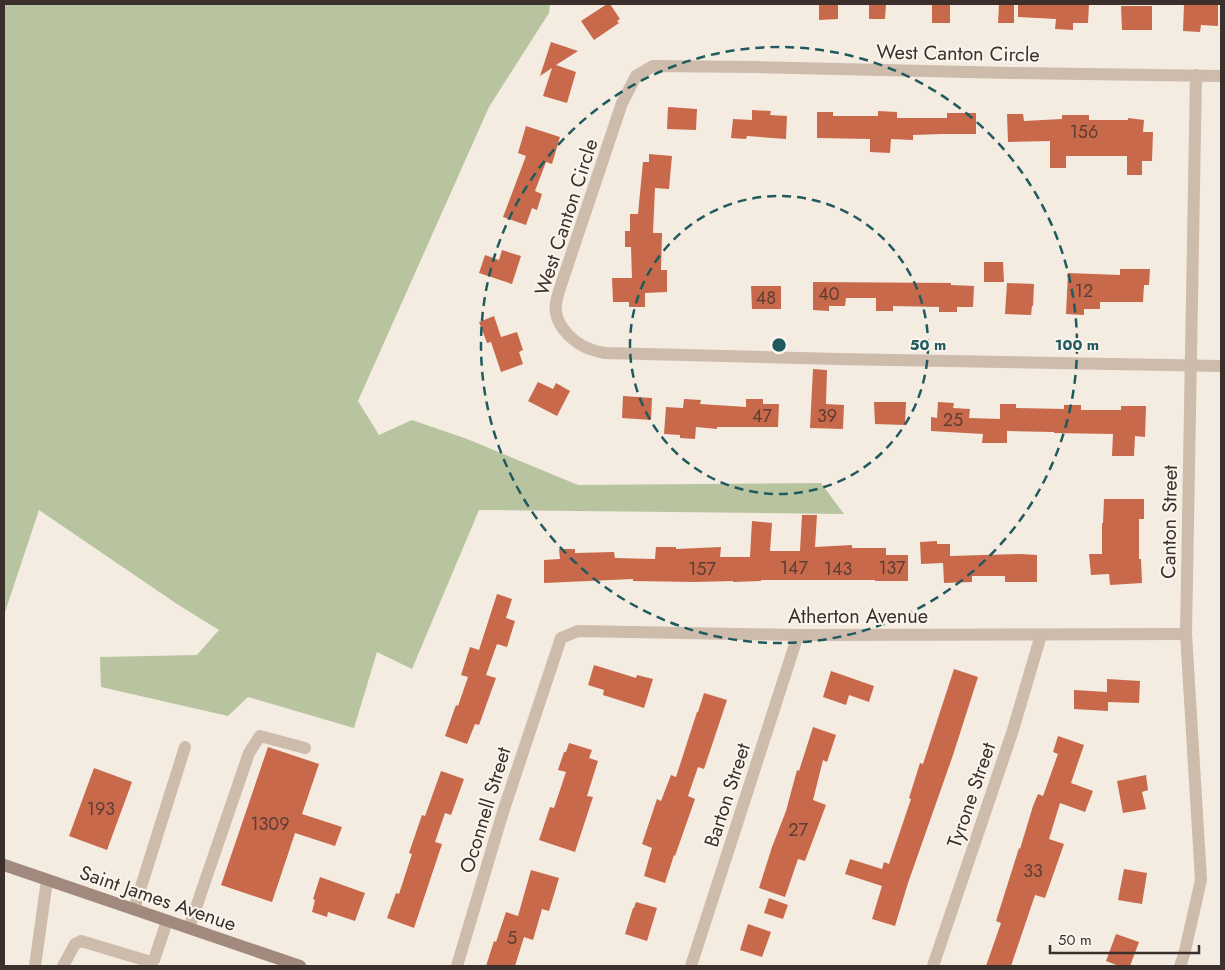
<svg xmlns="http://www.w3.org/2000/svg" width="1225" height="970" font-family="Jost,sans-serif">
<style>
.green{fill:#b8c4a0}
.building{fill:#c8694b}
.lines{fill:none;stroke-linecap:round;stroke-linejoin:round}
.lane{stroke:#cdbbac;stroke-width:12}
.street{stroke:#cdbbac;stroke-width:12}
.secondary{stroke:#a18a7d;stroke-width:12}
.ring{fill:none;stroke:#1f5a5e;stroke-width:2.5;stroke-dasharray:9 6}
.labels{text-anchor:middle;stroke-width:4;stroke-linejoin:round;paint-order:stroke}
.number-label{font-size:18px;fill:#5e3e33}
.street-label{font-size:20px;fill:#3b302b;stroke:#fbf5ee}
.centre{fill:#1f5a5e;stroke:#fbf5ee;stroke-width:2.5}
.ring-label{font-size:15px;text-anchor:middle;font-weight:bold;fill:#1f5a5e;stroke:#fbf5ee;stroke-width:4;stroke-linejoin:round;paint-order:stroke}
</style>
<rect width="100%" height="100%" fill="#f4ebe1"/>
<polygon class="green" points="4,4 550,4 549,13 489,107 358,401 379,435 412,420 467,439 578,485 821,483 844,514 479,510 412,669 377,652 354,728 248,697 228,716 101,687 100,657 197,655 219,630 177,604 39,510 4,615"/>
<g class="building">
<polygon points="607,4 610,4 620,19 617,21 619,23 594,40 581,21"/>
<polygon points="819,4 838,4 838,19 819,20"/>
<polygon points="869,4 886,4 885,19 869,19"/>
<rect x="932" y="4" width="18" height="19"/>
<polygon points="999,4 1014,4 1014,23 998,23"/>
<polygon points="1018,4 1089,4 1088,23 1073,23 1073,30 1055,29 1056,19 1018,17"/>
<polygon points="1184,4 1218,4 1218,26 1201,25 1200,32 1183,31"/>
<polygon points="1121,6 1152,6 1152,30 1122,30"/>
<polygon points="551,42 578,51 556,65 576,72 567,103 543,96 552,68 540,76"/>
<polygon points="668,107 697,109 696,130 667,129"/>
<polygon points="752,110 771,111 770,115 787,116 786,139 747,136 746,139 731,138 733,119 752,120"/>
<polygon points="878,111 897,112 897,118 947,118 947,113 976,113 976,134 942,134 913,135 913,140 891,139 890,153 870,152 870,139 817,138 817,112 833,112 833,116 878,116"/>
<polygon points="1007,114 1023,114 1024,121 1062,119 1062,115 1089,115 1089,120 1128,120 1128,118 1144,120 1143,132 1153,132 1152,161 1142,161 1142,175 1127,175 1127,156 1066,156 1066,168 1050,168 1050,141 1008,142"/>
<polygon points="526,126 560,137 552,164 546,162 535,191 542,194 537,210 532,208 526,225 503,217 526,156 518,153"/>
<polygon points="649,154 672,156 669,189 655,188 653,233 662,233 661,270 667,270 667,292 645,293 645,307 629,307 629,302 613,302 612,278 632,278 631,247 625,247 625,231 630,231 630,214 638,214 643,162 649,162"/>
<polygon points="502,250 521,256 512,284 479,273 485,255 499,260"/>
<polygon points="984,262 1003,262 1004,282 984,282"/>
<polygon points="1120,269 1150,269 1149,285 1144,285 1143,302 1100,302 1100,309 1084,309 1084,315 1066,314 1068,273 1120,275"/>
<polygon points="813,282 951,283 951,285 974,286 973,307 957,307 957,312 939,312 939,307 893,306 893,311 876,311 876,298 846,298 845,306 829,306 829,311 813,310"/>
<polygon points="1007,283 1034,284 1033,306 1032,306 1031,315 1005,314"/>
<polygon points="751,286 781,286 781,309 752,309"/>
<polygon points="494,316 501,337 517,332 523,350 519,352 523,364 501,372 491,342 487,343 479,322"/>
<polygon points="813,369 827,370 826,404 844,405 843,429 810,428"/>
<polygon points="538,382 553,389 556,383 570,391 557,416 528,401"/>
<polygon points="623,396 652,398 651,420 622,418"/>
<polygon points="684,399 701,400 700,404 746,407 746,399 763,399 763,404 779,404 778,427 717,427 717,429 696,427 695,439 680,438 680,435 664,434 666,407 683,408"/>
<polygon points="874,402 906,402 905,425 875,424"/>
<polygon points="938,402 954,403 953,408 970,409 969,418 1000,419 1000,404 1016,404 1016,408 1064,409 1064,405 1081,405 1081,410 1121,410 1121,406 1146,406 1145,437 1135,436 1134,456 1112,456 1113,434 1054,433 1054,432 1007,431 1007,443 982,443 983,434 931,431 931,417 937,418"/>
<polygon points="1104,499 1144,499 1144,519 1139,519 1139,559 1141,559 1142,583 1110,585 1109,574 1091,575 1089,554 1102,554 1102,523 1103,523"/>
<polygon points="802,515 817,515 815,547 852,545 852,548 886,548 886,555 908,555 908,581 875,581 875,580 761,580 761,581 733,582 733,581 694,582 633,581 633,579 544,583 544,560 560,559 559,549 575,549 575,553 614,552 615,558 655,559 656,547 676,547 676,549 721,547 720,557 750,557 752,521 772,523 770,551 800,551"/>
<polygon points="937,541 937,544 950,544 950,556 1021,554 1037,555 1037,582 1005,582 1005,576 972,576 972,582 944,583 943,563 921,564 920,542"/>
<polygon points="497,594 512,599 506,618 515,621 507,647 497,644 486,675 496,678 479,725 475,724 467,744 445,736 456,705 458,706 468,677 461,675 470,647 479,650"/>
<polygon points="594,665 636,678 637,675 653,679 644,708 603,695 604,690 588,685"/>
<polygon points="954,669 978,677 953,755 908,883 895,926 872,919 882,886 845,874 850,859 882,869 884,862 889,864 911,799 909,798 920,763 923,764"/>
<polygon points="831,671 874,686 869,702 849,695 846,705 823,697"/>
<polygon points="1107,679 1140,681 1139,703 1108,702 1108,711 1074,709 1074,690 1107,692"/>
<polygon points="704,693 727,700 704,769 698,767 688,796 695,799 675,856 674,855 665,883 644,876 652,848 642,844 657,799 661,801 671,775 676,777 697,712 698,712"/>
<polygon points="813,727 836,735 827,762 823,760 813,800 826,805 805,861 798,859 785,897 759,888 772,847 786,811 797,770 799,771"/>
<polygon points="1058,736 1084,745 1071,783 1093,791 1085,812 1060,803 1049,839 1064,844 1045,898 1035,895 1011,966 986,966 1001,923 996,921 1019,848 1020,849 1033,806 1038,794 1043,796 1058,754 1053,752"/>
<polygon points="569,743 592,750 589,758 598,761 587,796 593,797 575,852 539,840 550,807 554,808 566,772 558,770 564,752 566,752"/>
<polygon points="268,747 319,764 302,814 342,827 335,846 295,833 272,902 221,885"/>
<polygon points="94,768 132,782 107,850 69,836"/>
<polygon points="441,771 464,779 451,815 445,813 435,842 442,844 414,928 387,918 396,893 399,894 412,854 409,853 422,815 425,816"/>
<polygon points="1146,775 1148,790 1142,792 1146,809 1123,813 1117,781"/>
<polygon points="1124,869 1147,873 1142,904 1118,900"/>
<polygon points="531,870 559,878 549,911 542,909 533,940 524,937 515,966 486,966 494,941 496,942 506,912 518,916"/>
<polygon points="320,877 365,893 355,921 328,912 327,917 312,912 315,900 313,899"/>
<polygon points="769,898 788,905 783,919 764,913"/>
<polygon points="636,902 657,908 647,941 625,934 633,908 634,908"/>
<polygon points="748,924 771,932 762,957 740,950"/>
<polygon points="1116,934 1139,942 1130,966 1119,966 1106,961"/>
</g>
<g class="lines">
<g class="lane">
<polyline points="134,909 185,747"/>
<polyline points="189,928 249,753 260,736 305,748"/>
<polyline points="63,966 75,944 81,941 151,962 154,960 167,921"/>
</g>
<g class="street">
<path d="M1221,76L1011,73L756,67L653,66L636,76L622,103L562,282C559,292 554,303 556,313C559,329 575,344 590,349C594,351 600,352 605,353L837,359L1221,366"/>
<polyline points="35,966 47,880"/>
<polyline points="457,966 503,812 561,638 578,631 798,635 1186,634"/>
<polyline points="691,966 798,635"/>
<polyline points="933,966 1013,730 1041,635"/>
<polyline points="1180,966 1184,955 1201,880 1186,634 1196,75"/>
</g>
<polyline class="secondary" points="4,865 300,966"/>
</g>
<g class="ring">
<circle cx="779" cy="345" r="149"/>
<circle cx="779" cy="345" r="298"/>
</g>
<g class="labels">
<g class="number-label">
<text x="1084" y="138">156</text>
<text x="1084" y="297">12</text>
<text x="829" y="300">40</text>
<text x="766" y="304">48</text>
<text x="762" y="422">47</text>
<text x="827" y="422">39</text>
<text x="953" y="426">25</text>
<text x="794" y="574">147</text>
<text x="892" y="574">137</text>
<text x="702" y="575">157</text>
<text x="838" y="575">143</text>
<text x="101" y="815">193</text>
<text x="270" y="830">1309</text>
<text x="798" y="836">27</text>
<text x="1033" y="877">33</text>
<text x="512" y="944">5</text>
</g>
<g class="street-label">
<text transform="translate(958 53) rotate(1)" y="7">West Canton Circle</text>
<text transform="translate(566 217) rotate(-72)" y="7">West Canton Circle</text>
<text transform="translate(1169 522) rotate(-89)" y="7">Canton Street</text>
<text x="858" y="623">Atherton Avenue</text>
<text transform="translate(727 795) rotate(-72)" y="7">Barton Street</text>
<text transform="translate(971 795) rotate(-71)" y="7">Tyrone Street</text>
<text transform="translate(485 810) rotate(-73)" y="7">Oconnell Street</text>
<text transform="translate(158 898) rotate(19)" y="7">Saint James Avenue</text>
</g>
</g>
<circle cx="779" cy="345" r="8" class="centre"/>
<g class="ring-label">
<text x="928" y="350">50 m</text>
<text x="1077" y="350">100 m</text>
</g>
<rect width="1225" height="970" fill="none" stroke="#3b302b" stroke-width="10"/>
<path d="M1050 945v8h149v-8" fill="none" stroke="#3b302b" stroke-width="2.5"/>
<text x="1058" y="945" font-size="15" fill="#3b302b" stroke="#fbf5ee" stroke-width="4" paint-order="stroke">50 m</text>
</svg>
